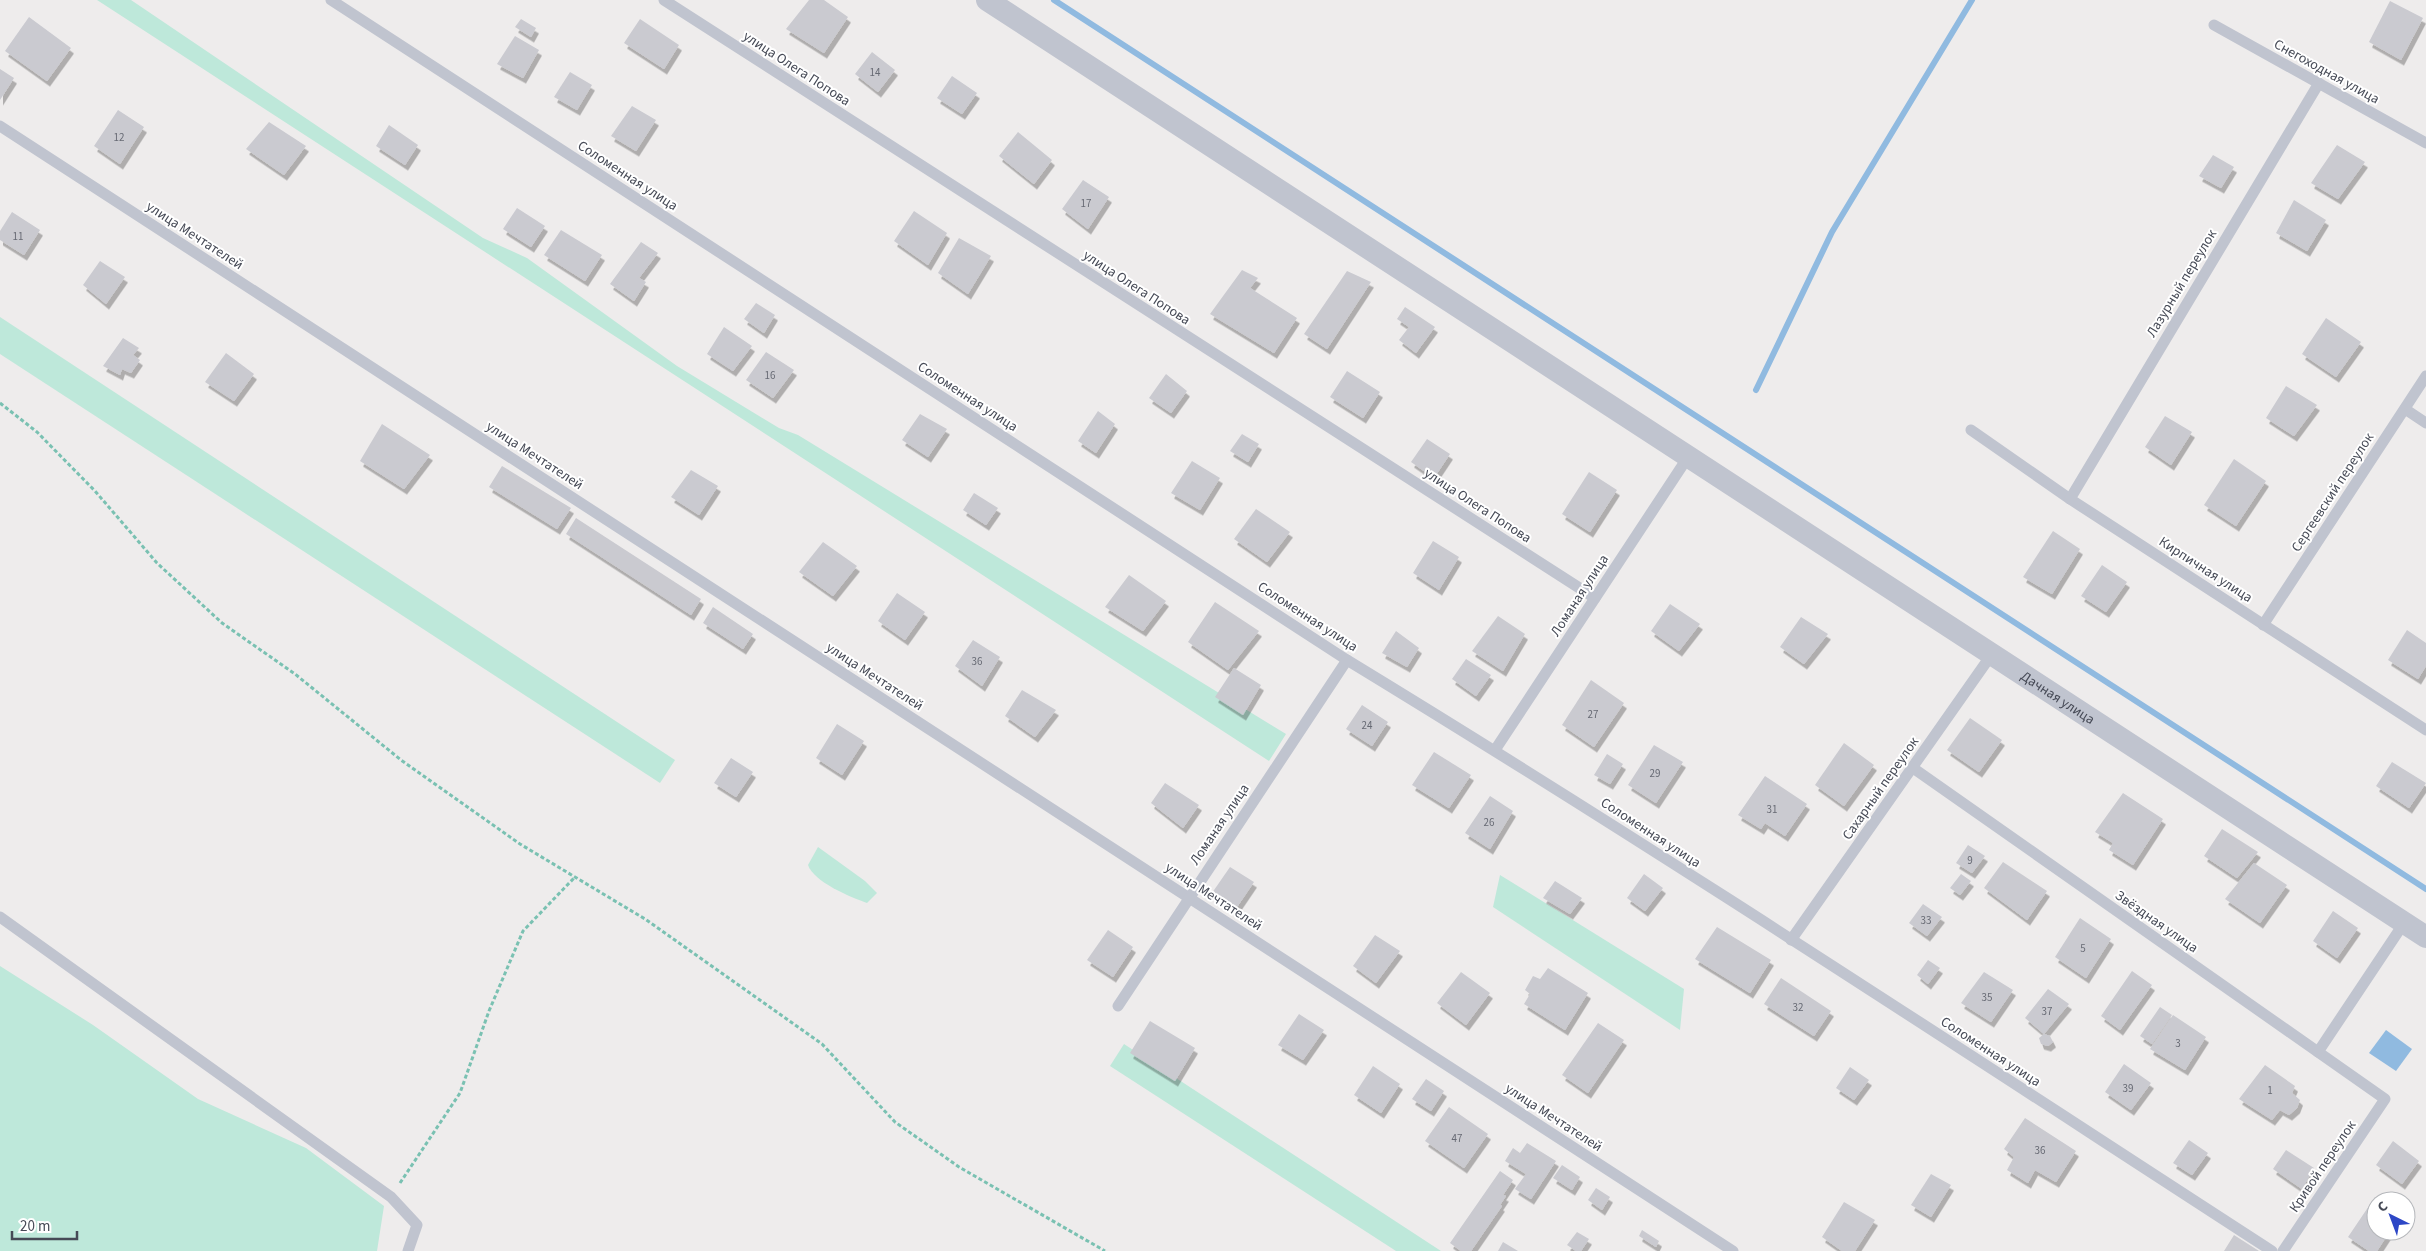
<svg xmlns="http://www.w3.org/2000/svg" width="2426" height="1251" font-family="'Source Sans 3',sans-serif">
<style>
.green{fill:#bee8da}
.water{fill:#90bae0}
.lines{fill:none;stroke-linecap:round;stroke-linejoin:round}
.stream{stroke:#90bae0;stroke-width:6}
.building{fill:#cacad0;filter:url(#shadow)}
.path{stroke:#7ac1b2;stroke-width:3;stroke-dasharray:4 2.5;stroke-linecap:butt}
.lane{stroke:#c0c4cf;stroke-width:11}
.street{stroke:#c0c4cf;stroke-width:22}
.labels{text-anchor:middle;stroke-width:4;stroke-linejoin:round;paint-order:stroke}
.number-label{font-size:11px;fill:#676a74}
.street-label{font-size:14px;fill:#464a56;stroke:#fff}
</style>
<defs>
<filter id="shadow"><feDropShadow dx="3" dy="5.5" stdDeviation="0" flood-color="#0004"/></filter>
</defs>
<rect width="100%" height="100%" fill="#eeecec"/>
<g class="green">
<polygon points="97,0 131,0 483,238 527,258 677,366 779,428 798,435 1286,734 1269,761"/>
<polygon points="0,317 675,760 660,783 0,354"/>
<path d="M818,847L865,881L877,893L867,903C850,897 814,882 808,865Z"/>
<polygon points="1500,875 1684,989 1680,1030 1493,907"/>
<polygon points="0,966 93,1025 198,1099 306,1148 384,1206 377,1251 0,1251"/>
<polygon points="1124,1044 1441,1251 1396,1251 1110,1066"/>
</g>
<polygon class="water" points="2386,1030 2412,1049 2396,1071 2369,1053"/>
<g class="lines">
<g class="stream">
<polyline points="1054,0 2426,889"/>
<polyline points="1756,390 1832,232 1972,0"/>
</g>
</g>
<g class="building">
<polygon points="809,0 824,0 848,17 824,53 786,29"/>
<polygon points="2390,1 2423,18 2401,60 2369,42"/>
<polygon points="29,17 71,48 47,81 5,51"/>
<polygon points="521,19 536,28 531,37 515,27"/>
<polygon points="640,19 679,45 664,69 624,43"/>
<polygon points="515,36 539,50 523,78 497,64"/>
<polygon points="872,52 895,70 878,92 855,74"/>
<polygon points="0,69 14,78 0,100"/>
<polygon points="570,72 592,85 577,110 554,97"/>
<polygon points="952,76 977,93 962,114 937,98"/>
<polygon points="632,106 656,120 636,151 611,136"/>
<polygon points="118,110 144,127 120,164 94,146"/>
<polygon points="269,122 306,146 284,175 246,149"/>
<polygon points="389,125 418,145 405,165 376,146"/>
<polygon points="1018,132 1052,160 1034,184 999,156"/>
<polygon points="2337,145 2365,162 2338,199 2311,183"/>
<polygon points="2213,155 2234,167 2221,188 2199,176"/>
<polygon points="1083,180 1109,197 1088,229 1062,209"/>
<polygon points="2294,200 2326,220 2307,251 2276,233"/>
<polygon points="517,208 545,226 531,247 503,229"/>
<polygon points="914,211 947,233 928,265 894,241"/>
<polygon points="12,212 40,230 24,255 0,240 0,231"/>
<polygon points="561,230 602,255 585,281 544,255"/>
<polygon points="959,238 991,256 968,294 938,273"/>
<polygon points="641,242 658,253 639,278 646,282 634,301 610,284"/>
<polygon points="100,261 125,277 106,304 83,285"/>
<polygon points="1242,270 1258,278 1250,288 1297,318 1274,353 1210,314"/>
<polygon points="1347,271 1371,282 1327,349 1304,334"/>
<polygon points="756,303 775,315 764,333 744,319"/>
<polygon points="1405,307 1435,327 1416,353 1399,340 1409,327 1397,319"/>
<polygon points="2326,318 2361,342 2336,377 2302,354"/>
<polygon points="724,327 752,346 733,371 707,354"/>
<polygon points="123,338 139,348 133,355 140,360 131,373 122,369 120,375 103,366"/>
<polygon points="766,352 794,370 773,398 746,380"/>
<polygon points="226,353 254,374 234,401 205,382"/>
<polygon points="1347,371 1380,392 1363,418 1330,397"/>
<polygon points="1166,374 1187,391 1171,413 1149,398"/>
<polygon points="2286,386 2317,405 2294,436 2266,418"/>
<polygon points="1098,411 1115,424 1096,453 1078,441"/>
<polygon points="920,414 947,429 928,457 902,440"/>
<polygon points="2165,416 2192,432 2171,465 2145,447"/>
<polygon points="382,424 430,455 404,489 360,461"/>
<polygon points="1242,434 1259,444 1248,462 1230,451"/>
<polygon points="1427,439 1450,454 1434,478 1411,462"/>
<polygon points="2234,459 2266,481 2236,526 2204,505"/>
<polygon points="1192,461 1220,478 1200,510 1171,493"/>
<polygon points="502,466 571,508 557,529 489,487"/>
<polygon points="691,470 718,486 699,515 671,497"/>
<polygon points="1589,472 1617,490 1590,532 1562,514"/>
<polygon points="974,493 998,508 986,525 963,510"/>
<polygon points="1256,509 1290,532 1267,562 1234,539"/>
<polygon points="576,518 701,599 691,615 566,534"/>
<polygon points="2053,531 2080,549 2052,594 2023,577"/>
<polygon points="1433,541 1459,557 1439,590 1413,573"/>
<polygon points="823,542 857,566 833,596 799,572"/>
<polygon points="2102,565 2127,582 2106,612 2081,596"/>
<polygon points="1129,575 1166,601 1143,631 1105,607"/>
<polygon points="897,593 925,612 905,640 878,621"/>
<polygon points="1215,602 1259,631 1228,670 1188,642"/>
<polygon points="1670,604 1700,624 1679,651 1651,631"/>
<polygon points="713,607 753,634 743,649 703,623"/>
<polygon points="1498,616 1525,634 1503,671 1472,651"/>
<polygon points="1801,617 1828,634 1804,664 1780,647"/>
<polygon points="2407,630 2426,643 2426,666 2418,679 2388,660"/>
<polygon points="1396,631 1419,648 1407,667 1382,653"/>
<polygon points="973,640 1000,657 982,686 955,666"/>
<polygon points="1466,659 1491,675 1476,696 1452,679"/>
<polygon points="1234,668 1261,685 1243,715 1215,697"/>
<polygon points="1591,680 1624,703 1594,747 1562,725"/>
<polygon points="1022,690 1056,710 1035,737 1005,716"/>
<polygon points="1362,705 1388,722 1372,746 1346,729"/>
<polygon points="1970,718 2002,740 1979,772 1947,750"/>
<polygon points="837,724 864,741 842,775 816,758"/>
<polygon points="1844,743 1874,765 1844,806 1815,785"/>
<polygon points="1654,745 1683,762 1656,803 1628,785"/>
<polygon points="1434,752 1471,775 1449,808 1412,785"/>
<polygon points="1607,754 1623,764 1610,784 1594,775"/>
<polygon points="731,758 753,772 736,797 714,783"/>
<polygon points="2392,762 2426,783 2409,808 2376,786"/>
<polygon points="1765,776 1807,804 1785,836 1765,823 1761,829 1738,815"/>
<polygon points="1165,783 1199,805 1183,828 1151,803"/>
<polygon points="2123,793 2163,819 2133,865 2109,850 2113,843 2095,832"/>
<polygon points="1490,796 1513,811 1490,849 1465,833"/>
<polygon points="2222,829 2258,852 2237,878 2204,856"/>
<polygon points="1968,845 1985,856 1972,873 1956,863"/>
<polygon points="2003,862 2047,891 2027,920 1984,888"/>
<polygon points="2254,863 2287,885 2260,923 2225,899"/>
<polygon points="1230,867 1254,882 1237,907 1212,893"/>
<polygon points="1644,874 1663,888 1645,911 1627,898"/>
<polygon points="1961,874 1971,881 1960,895 1950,888"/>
<polygon points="1555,881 1582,898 1570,914 1543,898"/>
<polygon points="1923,904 1942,917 1927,936 1909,923"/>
<polygon points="2333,911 2358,928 2337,958 2313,941"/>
<polygon points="2080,918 2111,939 2086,978 2055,957"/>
<polygon points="1717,927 1771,960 1750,993 1695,959"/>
<polygon points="1108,930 1133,947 1113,977 1087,960"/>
<polygon points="1375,935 1400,951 1376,983 1353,966"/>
<polygon points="1928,960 1940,968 1928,984 1917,975"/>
<polygon points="1548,968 1588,993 1565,1030 1524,1004 1530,994 1525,990 1533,976 1540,979"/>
<polygon points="2132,971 2152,985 2120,1030 2101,1016"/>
<polygon points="1461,972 1490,993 1466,1025 1437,1003"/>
<polygon points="1984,972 2013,990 1991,1022 1961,1003"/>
<polygon points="1781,978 1831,1011 1814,1036 1764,1004"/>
<polygon points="2048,989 2069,1004 2044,1034 2025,1018"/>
<polygon points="2160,1007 2172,1015 2152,1044 2140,1036"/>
<polygon points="1299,1014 1324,1030 1303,1060 1278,1045"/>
<polygon points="2173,1015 2206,1037 2185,1070 2150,1049"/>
<polygon points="1150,1021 1195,1048 1175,1081 1130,1053"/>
<polygon points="1598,1023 1624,1040 1588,1093 1562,1075"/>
<polygon points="2044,1034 2050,1036 2053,1042 2048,1046 2041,1044 2039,1038"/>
<polygon points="2124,1064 2151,1083 2131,1110 2105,1092"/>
<polygon points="2265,1065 2295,1086 2292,1093 2300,1100 2297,1108 2289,1115 2280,1110 2272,1120 2239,1099"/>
<polygon points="1373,1066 1400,1084 1381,1113 1354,1095"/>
<polygon points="1850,1067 1869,1080 1854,1100 1836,1088"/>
<polygon points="1426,1079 1444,1091 1431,1111 1412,1099"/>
<polygon points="1449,1107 1488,1134 1464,1168 1425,1141"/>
<polygon points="2025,1118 2076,1151 2056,1182 2035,1170 2028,1183 2007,1170 2014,1157 2004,1149"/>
<polygon points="2189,1140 2208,1153 2192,1175 2173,1163"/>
<polygon points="2393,1141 2419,1161 2402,1184 2376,1165"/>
<polygon points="1527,1143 1556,1161 1531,1199 1515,1189 1526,1174 1505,1161 1513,1148 1520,1153"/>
<polygon points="2286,1150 2314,1168 2302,1189 2273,1169"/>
<polygon points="1562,1165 1580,1177 1572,1190 1553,1178"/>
<polygon points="1500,1171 1513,1180 1503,1195 1506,1196 1500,1205 1502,1206 1471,1251 1461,1251 1450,1243"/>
<polygon points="1931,1174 1951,1185 1931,1217 1911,1205"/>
<polygon points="1596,1188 1610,1197 1602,1210 1588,1200"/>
<polygon points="2375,1197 2381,1201 2376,1201 2376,1231 2390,1231 2377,1251 2369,1251 2348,1237"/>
<polygon points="1844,1202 1875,1220 1855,1251 1842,1251 1822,1237"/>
<polygon points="1642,1230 1659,1241 1656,1247 1639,1236"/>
<polygon points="1577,1232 1589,1239 1581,1251 1576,1251 1567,1245"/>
<polygon points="2234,1235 2259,1251 2224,1251"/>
<polygon points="1503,1242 1518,1251 1498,1251"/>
</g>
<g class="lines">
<g class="path">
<polyline points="0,403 37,432 95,491 157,563 222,623 295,674 401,760 520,844 645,919 822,1044 895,1122 959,1167 1105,1251"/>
<polyline points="400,1183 460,1093 489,1011 523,931 575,877"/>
</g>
<g class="lane">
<path d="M331,0L1347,660C1659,850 1965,1052 2272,1251"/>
<polyline points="664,0 1595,598"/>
<polyline points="2214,25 2426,143"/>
<polyline points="0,126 1733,1251"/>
<polyline points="2405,409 2426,423"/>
<polyline points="1971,430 2070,499 2426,730"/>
<polyline points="2070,499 2319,83"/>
<polyline points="2263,625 2426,376"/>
<polyline points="1495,750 1688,457"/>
<polyline points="1913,768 2385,1099 2283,1251"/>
<polyline points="0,917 391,1197 417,1225 408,1251"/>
<polyline points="1791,940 1992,654"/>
<polyline points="1118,1006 1347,660"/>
<polyline points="2318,1052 2404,923"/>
</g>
<path class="street" id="s1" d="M987,0L2426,937"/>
</g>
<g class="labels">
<g class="number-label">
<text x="875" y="76">14</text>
<text x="119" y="141">12</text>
<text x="1086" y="207">17</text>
<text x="18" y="240">11</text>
<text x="770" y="379">16</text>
<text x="977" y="665">36</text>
<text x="1593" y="718">27</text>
<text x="1367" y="729">24</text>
<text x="1655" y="777">29</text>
<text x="1772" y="813">31</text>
<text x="1489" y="826">26</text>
<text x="1970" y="864">9</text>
<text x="1926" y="924">33</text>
<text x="2083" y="952">5</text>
<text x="1987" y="1001">35</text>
<text x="1798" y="1011">32</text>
<text x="2047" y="1015">37</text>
<text x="2178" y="1047">3</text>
<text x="2128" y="1092">39</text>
<text x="2270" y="1094">1</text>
<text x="1457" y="1142">47</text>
<text x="2040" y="1154">36</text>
</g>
<g class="street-label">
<text transform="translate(797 68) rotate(33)" y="5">улица Олега Попова</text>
<text transform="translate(2327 71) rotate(29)" y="5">Снегоходная улица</text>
<text transform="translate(628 175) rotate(33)" y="5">Соломенная улица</text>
<text transform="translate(195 235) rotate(33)" y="5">улица Мечтателей</text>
<text transform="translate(2181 283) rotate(-59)" y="5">Лазурный переулок</text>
<text transform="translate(1137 287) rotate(33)" y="5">улица Олега Попова</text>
<text transform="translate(968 396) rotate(33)" y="5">Соломенная улица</text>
<text transform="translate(535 455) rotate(33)" y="5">улица Мечтателей</text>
<text transform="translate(2332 492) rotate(-57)" y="5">Сергеевский переулок</text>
<text transform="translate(1478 505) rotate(33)" y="5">улица Олега Попова</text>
<text transform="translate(2206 569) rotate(33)" y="5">Кирпичная улица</text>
<text transform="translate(1579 595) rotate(-57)" y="5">Ломаная улица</text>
<text transform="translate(1308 616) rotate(33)" y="5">Соломенная улица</text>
<text transform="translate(875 676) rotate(33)" y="5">улица Мечтателей</text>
<text dy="5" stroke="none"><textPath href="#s1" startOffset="1278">Дачная улица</textPath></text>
<text transform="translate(1880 788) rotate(-55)" y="5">Сахарный переулок</text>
<text transform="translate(1219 824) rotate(-56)" y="5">Ломаная улица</text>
<text transform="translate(1651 832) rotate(33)" y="5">Соломенная улица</text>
<text transform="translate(1214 896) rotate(33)" y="5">улица Мечтателей</text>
<text transform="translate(2157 921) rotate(35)" y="5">Звёздная улица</text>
<text transform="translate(1991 1051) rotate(33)" y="5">Соломенная улица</text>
<text transform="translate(1554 1117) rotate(33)" y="5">улица Мечтателей</text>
<text transform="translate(2322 1166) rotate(-56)" y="5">Кривой переулок</text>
</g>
</g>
<g transform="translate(2391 1216) rotate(318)"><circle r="24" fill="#ffffff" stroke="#b5b7bb"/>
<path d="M0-4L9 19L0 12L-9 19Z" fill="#2d47c6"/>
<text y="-8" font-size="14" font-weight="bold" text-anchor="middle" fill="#464a56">С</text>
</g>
<path d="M12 1231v8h65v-8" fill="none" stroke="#464a56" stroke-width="2.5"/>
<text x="20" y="1231" font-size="15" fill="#464a56" stroke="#ffffff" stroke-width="4" paint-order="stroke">20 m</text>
</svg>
